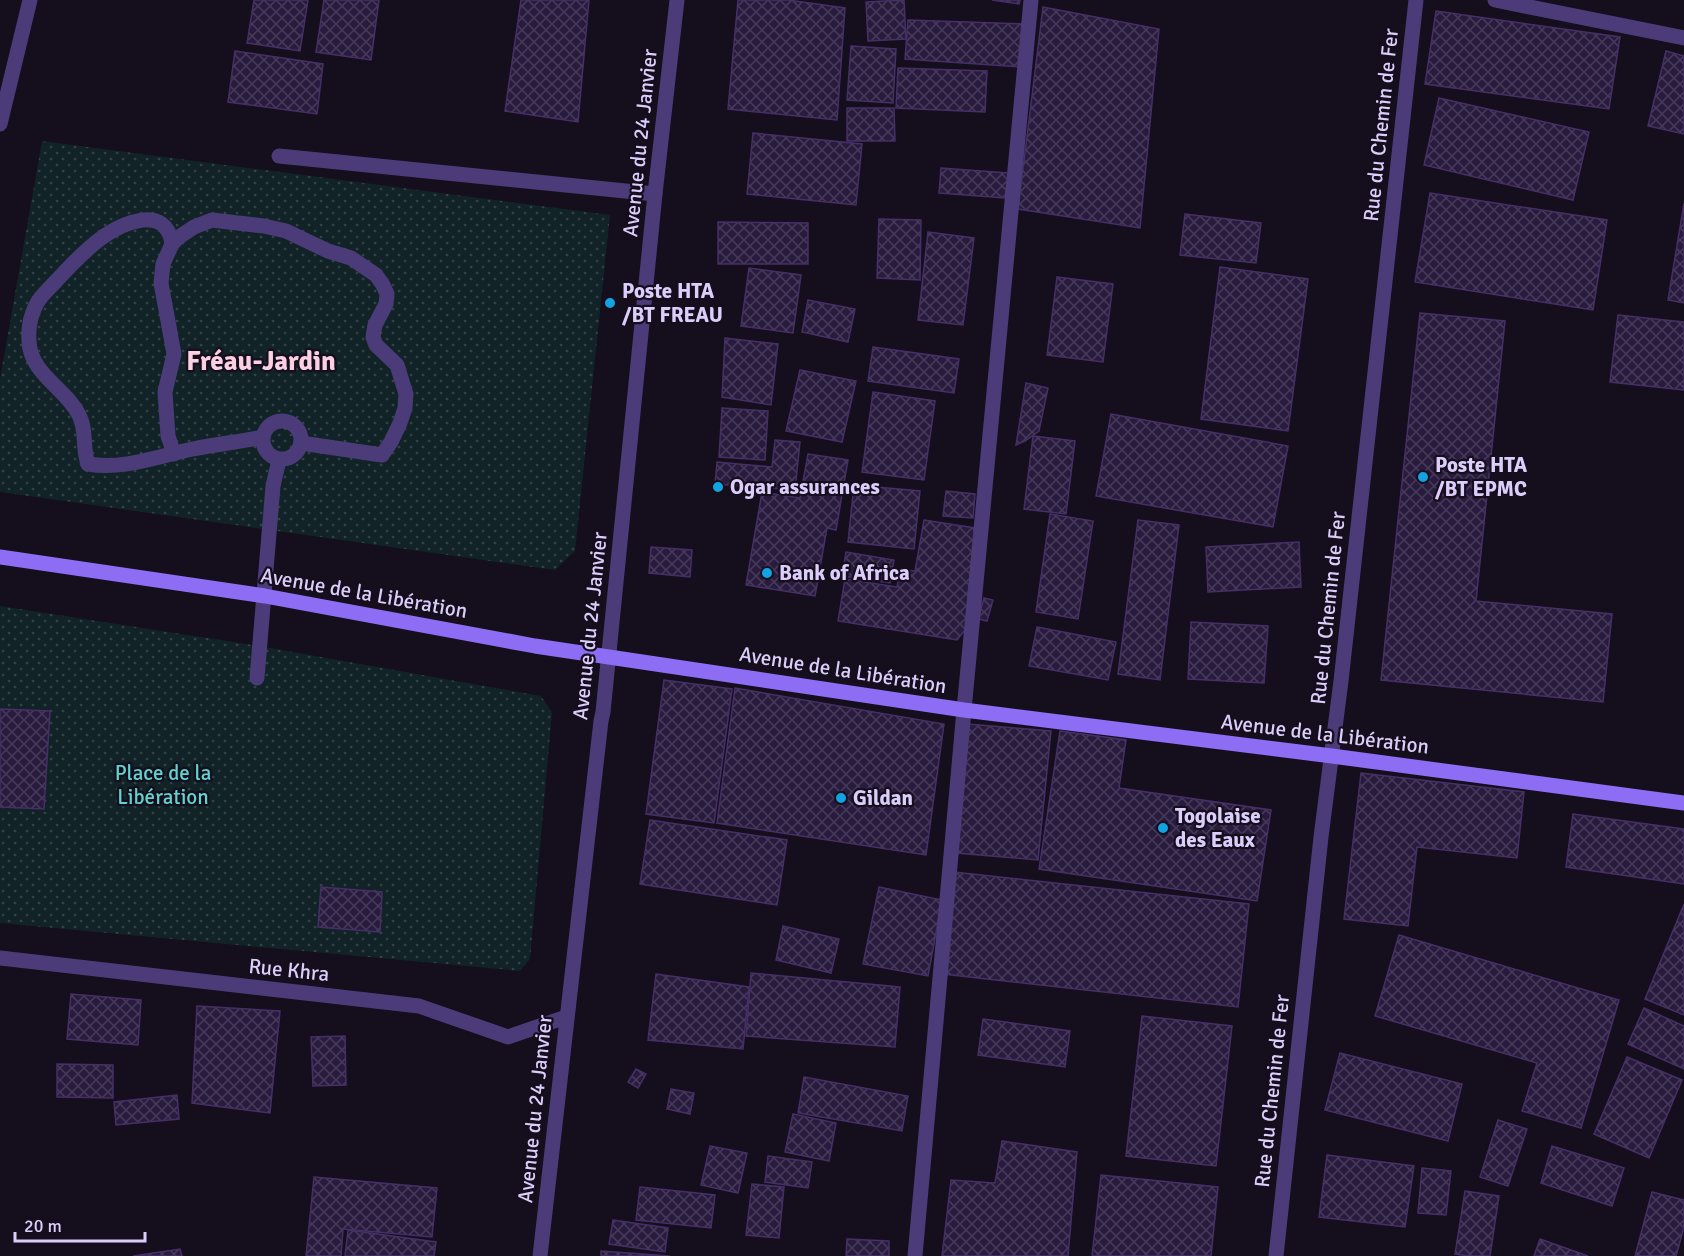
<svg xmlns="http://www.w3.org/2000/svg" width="1684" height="1256" font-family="Signika,sans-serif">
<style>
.park{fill:url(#park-dots)}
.building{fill:url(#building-cross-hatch);stroke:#462f67;stroke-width:1.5}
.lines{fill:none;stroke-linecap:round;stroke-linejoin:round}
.service{stroke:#4b3c79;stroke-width:15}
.minor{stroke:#4b3c79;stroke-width:15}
.tertiary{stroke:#4b3c79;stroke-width:15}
.secondary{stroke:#8c6df3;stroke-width:15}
.poi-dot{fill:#13a3e2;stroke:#140e1d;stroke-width:2}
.labels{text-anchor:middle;stroke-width:4.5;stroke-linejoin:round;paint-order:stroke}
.street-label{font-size:21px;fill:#dccefb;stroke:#140e1d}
.poi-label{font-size:21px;font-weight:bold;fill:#dccefb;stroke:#140e1d;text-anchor:start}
.park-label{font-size:21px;fill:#61d4cf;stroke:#140e1d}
.district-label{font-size:27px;font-weight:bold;fill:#fbd0e2;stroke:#140e1d}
</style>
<defs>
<pattern id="park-dots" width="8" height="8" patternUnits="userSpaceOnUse" patternTransform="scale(1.5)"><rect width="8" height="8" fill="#112327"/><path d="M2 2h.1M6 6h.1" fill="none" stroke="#334247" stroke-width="1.8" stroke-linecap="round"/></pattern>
<pattern id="building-cross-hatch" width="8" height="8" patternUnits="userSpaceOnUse" patternTransform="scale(1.5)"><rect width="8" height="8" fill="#291b3d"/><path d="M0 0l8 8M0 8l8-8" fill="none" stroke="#473b5a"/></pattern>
</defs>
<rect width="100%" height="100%" fill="#140e1d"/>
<g class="park">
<polygon points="42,141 610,215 575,551 555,570 0,492 0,379"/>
<polygon points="0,606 259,646 541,696 552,712 530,959 520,971 0,923"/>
</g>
<g class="building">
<polygon points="254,0 308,0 300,51 247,43"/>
<polygon points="324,0 379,0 371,60 316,52"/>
<polygon points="521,0 589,0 578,122 505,111"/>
<polygon points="738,0 788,0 845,8 837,120 728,109"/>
<polygon points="904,0 906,39 868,41 866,2"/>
<polygon points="992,0 1020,0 1019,4"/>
<polygon points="1043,7 1159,29 1140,228 1018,209"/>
<polygon points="1436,11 1620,37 1609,109 1425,84"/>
<polygon points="908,20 1026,24 1023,67 905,59"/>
<polygon points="851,46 896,49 893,103 847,100"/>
<polygon points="235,51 323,64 317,114 228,102"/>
<polygon points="1666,51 1684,56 1684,134 1648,126"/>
<polygon points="898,68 987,71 985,112 896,108"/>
<polygon points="1439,98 1589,132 1573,200 1424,165"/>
<polygon points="847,108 894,108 895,141 847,141"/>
<polygon points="753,133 862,144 856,205 747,194"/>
<polygon points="941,168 1008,173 1005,198 939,193"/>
<polygon points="1430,193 1607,220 1593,310 1415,282"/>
<polygon points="1684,203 1684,303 1668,300"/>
<polygon points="1185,214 1261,223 1256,263 1180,255"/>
<polygon points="879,219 921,220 920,280 877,278"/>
<polygon points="718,222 808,223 808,264 718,264"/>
<polygon points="928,232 974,238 963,325 918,320"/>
<polygon points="1220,267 1308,279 1288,431 1201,419"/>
<polygon points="749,268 801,275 793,333 741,326"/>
<polygon points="1057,277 1113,284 1103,362 1047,355"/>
<polygon points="808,300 855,309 848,342 802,332"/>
<polygon points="1420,313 1505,321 1476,601 1612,614 1603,702 1381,680"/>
<polygon points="1618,315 1684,322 1684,390 1610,382"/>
<polygon points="725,338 778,344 771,405 722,397"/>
<polygon points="873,347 959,359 954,393 868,381"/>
<polygon points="800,370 856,381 842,442 786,431"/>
<polygon points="1026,383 1048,388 1039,431 1025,441 1016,445"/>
<polygon points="873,392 935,401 924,480 862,472"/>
<polygon points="722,408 768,411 765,460 719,457"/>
<polygon points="1111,414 1288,446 1273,527 1096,496"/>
<polygon points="1033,436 1075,441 1066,514 1024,509"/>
<polygon points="775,440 800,442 795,490 715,484 717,462 772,467"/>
<polygon points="808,454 848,460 836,530 827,528 815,596 746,585 762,492 800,498"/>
<polygon points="854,485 920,491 914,549 848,542"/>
<polygon points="946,491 975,494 973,518 943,516"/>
<polygon points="1050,514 1093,521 1078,619 1036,612"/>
<polygon points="924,520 975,528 969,625 957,640 838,621 845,579 897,587 900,569 915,571"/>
<polygon points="1138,520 1179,525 1160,680 1118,674"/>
<polygon points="1299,542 1301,587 1208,592 1206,547"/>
<polygon points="651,547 692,550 690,577 649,573"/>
<polygon points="846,552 894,560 890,583 842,576"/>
<polygon points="984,598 993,600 987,621 978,619"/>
<polygon points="1191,622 1268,626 1264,683 1188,679"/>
<polygon points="1037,627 1116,642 1108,680 1029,666"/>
<polygon points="664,680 732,689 714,823 646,814"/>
<polygon points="735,688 944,724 926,855 717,823"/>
<polygon points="0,709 50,711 44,809 0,807"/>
<polygon points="968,724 1051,731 1038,860 956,853"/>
<polygon points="1060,731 1126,740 1119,788 1271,810 1257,901 1039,869"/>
<polygon points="1361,773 1524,792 1517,858 1417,847 1408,926 1344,919"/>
<polygon points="1573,814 1684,829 1684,884 1566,867"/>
<polygon points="650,820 787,840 777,905 640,884"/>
<polygon points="954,872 1249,904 1238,1007 943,974"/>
<polygon points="321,887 382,892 380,932 318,927"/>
<polygon points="879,887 942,900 928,976 863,964"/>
<polygon points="1684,904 1684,1015 1645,999"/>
<polygon points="783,926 839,939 831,973 776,960"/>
<polygon points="1399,935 1619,1000 1581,1128 1522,1111 1537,1063 1375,1016"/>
<polygon points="751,973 900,987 895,1047 746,1036"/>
<polygon points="656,974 749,987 743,1049 648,1040"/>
<polygon points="71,994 141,1000 138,1045 67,1039"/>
<polygon points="197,1006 280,1011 270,1113 192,1103"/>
<polygon points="1644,1008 1684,1026 1684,1069 1628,1044"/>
<polygon points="1142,1016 1232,1026 1216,1166 1126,1156"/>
<polygon points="983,1019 1070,1031 1065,1067 978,1055"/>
<polygon points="345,1036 346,1085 313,1086 311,1037"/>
<polygon points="1340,1053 1462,1084 1448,1141 1325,1110"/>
<polygon points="1627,1057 1682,1080 1649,1158 1594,1134"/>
<polygon points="57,1064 113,1065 113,1098 57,1097"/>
<polygon points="636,1069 646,1074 638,1088 628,1082"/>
<polygon points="804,1077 908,1096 902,1131 798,1113"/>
<polygon points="671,1089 694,1093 690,1114 667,1109"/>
<polygon points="177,1095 179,1119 116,1125 114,1102"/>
<polygon points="793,1114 836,1123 829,1161 785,1152"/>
<polygon points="1498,1120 1527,1129 1508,1186 1480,1177"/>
<polygon points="1002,1141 1077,1152 1068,1256 942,1256 951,1180 995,1183"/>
<polygon points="710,1146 747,1153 738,1193 701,1185"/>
<polygon points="1552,1146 1624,1168 1612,1206 1541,1183"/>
<polygon points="1327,1155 1414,1166 1405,1227 1319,1217"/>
<polygon points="768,1156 812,1162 808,1188 765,1182"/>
<polygon points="1422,1168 1451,1171 1446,1215 1418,1213"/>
<polygon points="1101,1175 1218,1187 1211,1256 1092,1256"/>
<polygon points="314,1177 437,1188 432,1237 343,1229 341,1256 306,1256"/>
<polygon points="752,1184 784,1187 779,1238 746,1235"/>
<polygon points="640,1187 715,1195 711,1228 636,1220"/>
<polygon points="1465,1191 1499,1196 1490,1256 1468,1256 1455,1254"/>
<polygon points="1652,1192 1684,1200 1684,1227 1676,1256 1635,1256"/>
<polygon points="613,1220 668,1228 665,1252 609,1244"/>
<polygon points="348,1230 436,1242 434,1256 345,1256"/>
<polygon points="847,1239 889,1241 889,1256 846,1256"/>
<polygon points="1540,1239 1588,1256 1534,1256"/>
<polygon points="180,1249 182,1256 133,1256"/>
<polygon points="601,1251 670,1256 601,1256"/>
</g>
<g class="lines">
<g class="service">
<path d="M172,244C166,203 122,223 100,239C84,251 70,266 57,280C50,288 40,296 36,305C31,315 28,329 29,341C30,374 66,388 79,415C87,430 82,448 88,464C124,470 158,456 193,449C216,444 240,442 263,437"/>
<circle cx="282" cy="440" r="19"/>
<polyline points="174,454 168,436 165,392 174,354 161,283 163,264 172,244 179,237 194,227 212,220 264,226 286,231 328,251 351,258 376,275 383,285 387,294 386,304 375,325 373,337 376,345 397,365 406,394 405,408 400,423 391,442 382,455 301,443"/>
<polyline points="257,678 273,486 279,460"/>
</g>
<g class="minor">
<polyline points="1495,0 1684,38"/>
<polyline points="0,124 30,0"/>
<polyline points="279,156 655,194"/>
<polyline points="0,958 419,1006 508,1037 566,1017"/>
<polyline points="915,1256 964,710 1031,0"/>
</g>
<g class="tertiary">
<polyline points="540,1256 601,721 603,712 655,194 677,0"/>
<polyline points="1276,1256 1321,837 1341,681 1416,0"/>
</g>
<polyline class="secondary" points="0,557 265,596 535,646 964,710 1332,756 1684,803"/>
</g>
<g class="poi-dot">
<circle cx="610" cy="303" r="6"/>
<circle cx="1423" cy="477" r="6"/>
<circle cx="718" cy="487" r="6"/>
<circle cx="767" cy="573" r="6"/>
<circle cx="841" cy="798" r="6"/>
<circle cx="1163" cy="828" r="6"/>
</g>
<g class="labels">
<g class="street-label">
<text transform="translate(1381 125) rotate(-84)" y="7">Rue du Chemin de Fer</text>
<text transform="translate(640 143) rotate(-84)" y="7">Avenue du 24 Janvier</text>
<text transform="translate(364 593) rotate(10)" y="7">Avenue de la Libération</text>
<text transform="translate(1328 608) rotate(-84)" y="7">Rue du Chemin de Fer</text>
<text transform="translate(590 626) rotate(-84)" y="7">Avenue du 24 Janvier</text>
<text transform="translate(843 670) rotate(9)" y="7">Avenue de la Libération</text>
<text transform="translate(1325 734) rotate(7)" y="7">Avenue de la Libération</text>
<text transform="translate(289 970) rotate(6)" y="7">Rue Khra</text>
<text transform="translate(1272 1091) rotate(-84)" y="7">Rue du Chemin de Fer</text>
<text transform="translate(535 1109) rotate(-84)" y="7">Avenue du 24 Janvier</text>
</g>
<g class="poi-label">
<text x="622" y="298">Poste HTA<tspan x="622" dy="24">/BT FREAU</tspan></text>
<text x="1435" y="472">Poste HTA<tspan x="1435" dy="24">/BT EPMC</tspan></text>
<text x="730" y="494">Ogar assurances</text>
<text x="779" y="580">Bank of Africa</text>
<text x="853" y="805">Gildan</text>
<text x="1175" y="823">Togolaise<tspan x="1175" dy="24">des Eaux</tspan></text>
</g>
<g class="park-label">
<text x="163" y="780">Place de la<tspan x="163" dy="24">Libération</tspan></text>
</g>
<g class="district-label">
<text x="261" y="370">Fréau-Jardin</text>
</g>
</g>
<path d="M15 1232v9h130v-9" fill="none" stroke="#dccefb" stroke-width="3"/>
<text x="24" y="1232" font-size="18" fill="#dccefb" stroke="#140e1d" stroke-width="4.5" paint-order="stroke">20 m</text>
</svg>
